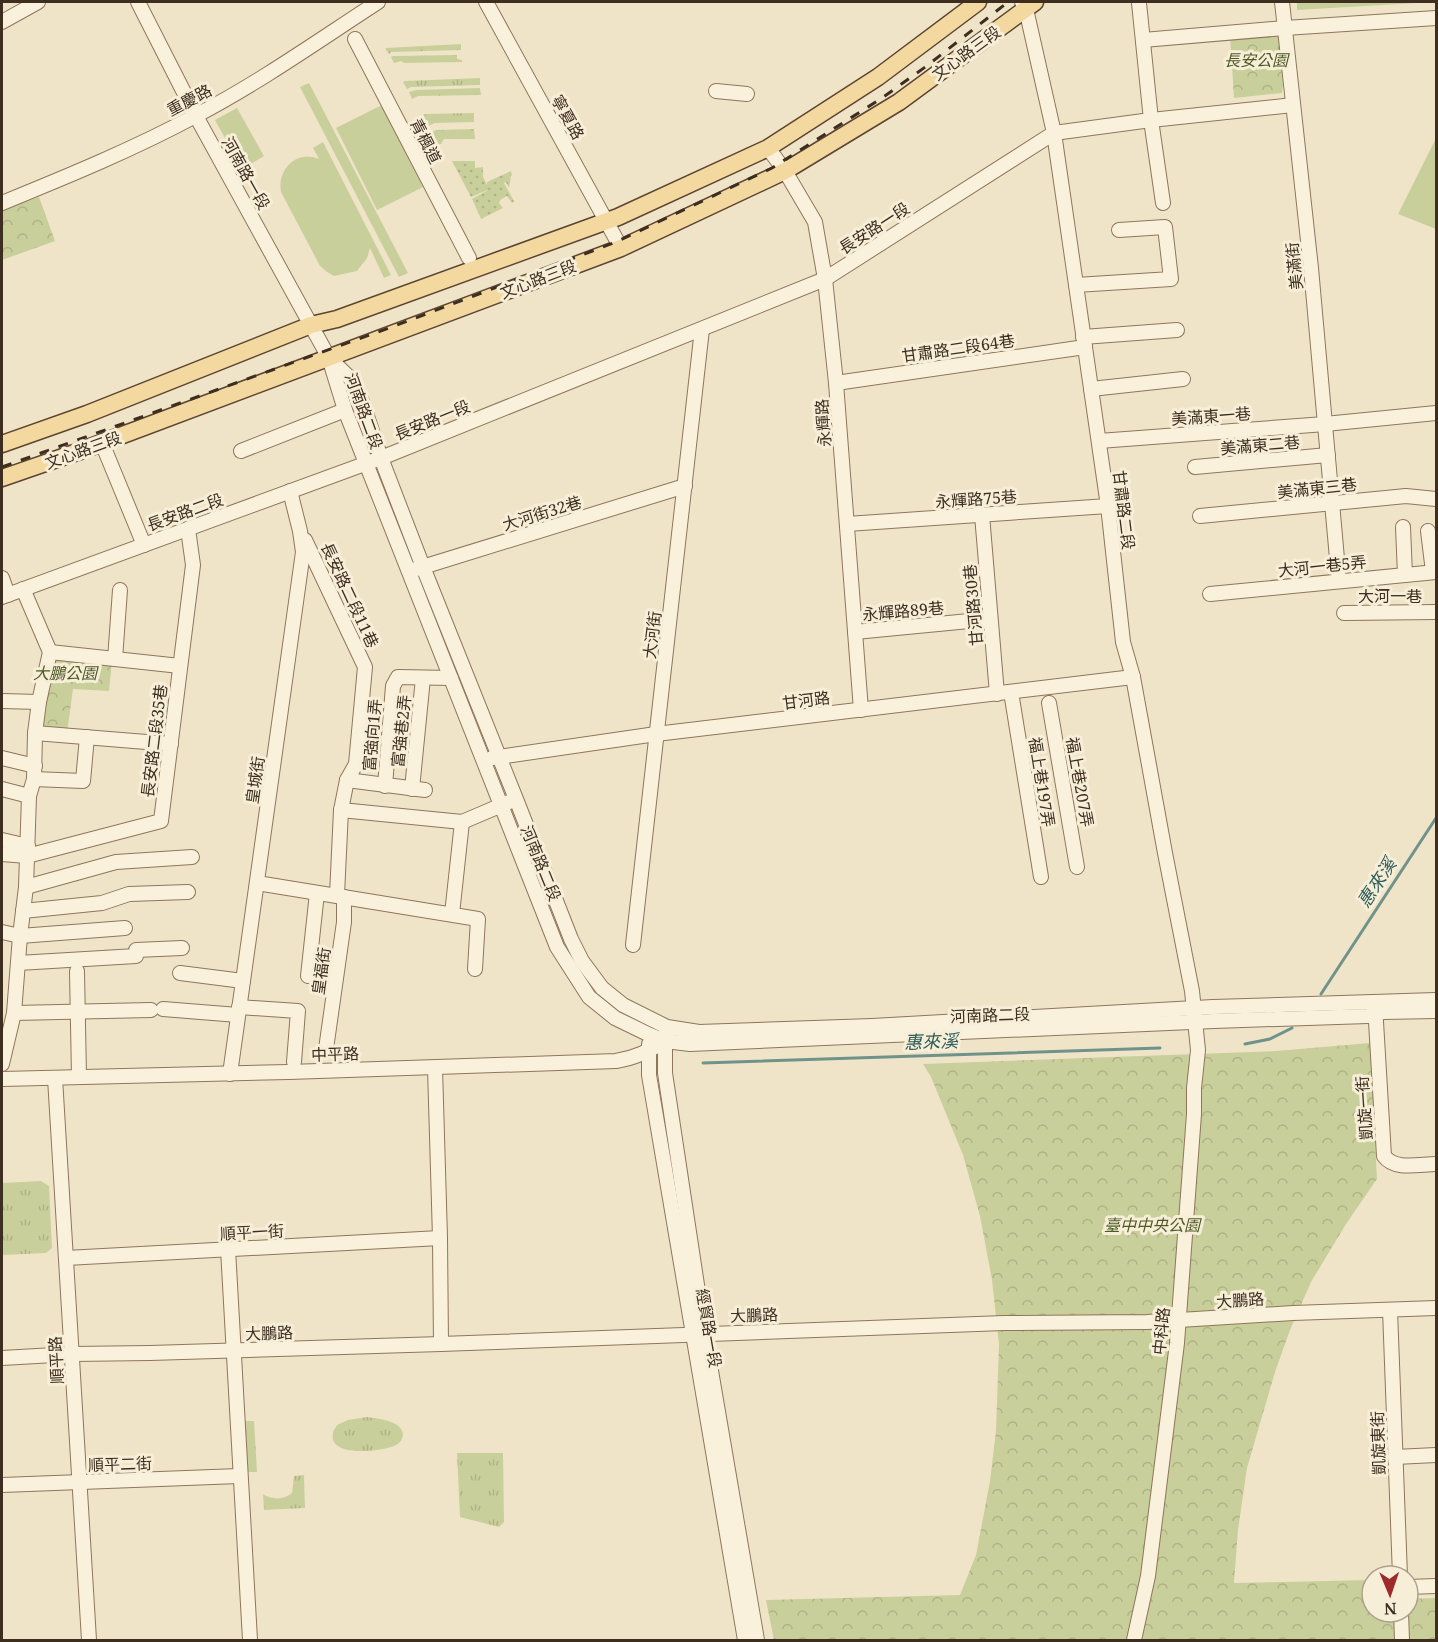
<svg xmlns="http://www.w3.org/2000/svg" width="1438" height="1642" font-family="'Noto Serif','Noto Sans TC',serif">
<style>
.grass{fill:url(#grass-tufts)}
.forest{fill:url(#forest-crowns)}
.garden{fill:url(#garden-dots)}
.pitch{fill:#c9cf9b}
.lines{fill:none;stroke-linecap:round;stroke-linejoin:round}
.stream{stroke:#6f938a;stroke-width:3}
.minor-casing{stroke:#8d765c;stroke-width:16}
.major-casing{stroke:#5b4430;stroke-width:19}
.minor{stroke:#faf1dc;stroke-width:14}
.major{stroke:#f3d9a0;stroke-width:16}
.rail{stroke:#3d2e20;stroke-width:3;stroke-dasharray:10 10;stroke-linecap:butt}
.labels{text-anchor:middle;stroke-width:6;stroke-linejoin:round;paint-order:stroke}
.street-label{font-size:16px;fill:#3d2e20;stroke:#f7eed8}
.park-label{font-size:16px;font-style:italic;fill:#4d5a26;stroke:#f7eed8}
.water-label{font-size:18px;font-style:italic;fill:#2f5d5a;stroke:#f7eed8}
</style>
<defs>
<pattern id="grass-tufts" width="24" height="20" patternUnits="userSpaceOnUse" patternTransform="scale(1.5)"><rect width="24" height="20" fill="#c9cf9b"/><path d="M3 7l-1-3M5 7V3M7 7l1-3M15 17l-1-3M17 17v-4M19 17l1-3" fill="none" stroke="#aeb285"/></pattern>
<pattern id="forest-crowns" width="20" height="18" patternUnits="userSpaceOnUse" patternTransform="scale(1.5)"><rect width="20" height="18" fill="#c9cf9b"/><path d="M2 6a3 3 0 1 1 6 0M12 15a3 3 0 1 1 6 0" fill="none" stroke="#aeb285"/></pattern>
<pattern id="garden-dots" width="8" height="8" patternUnits="userSpaceOnUse" patternTransform="scale(1.5)"><rect width="8" height="8" fill="#c9cf9b"/><path d="M2 2h.1M6 6h.1" fill="none" stroke="#aeb285" stroke-width="1.8" stroke-linecap="round"/></pattern>
</defs>
<rect width="100%" height="100%" fill="#f0e4c8"/>
<g class="grass">
<polygon points="461,44 461,50 391,52 389,54 385,48"/>
<polygon points="457,55 457,59 462,60 462,62 404,63 401,61 394,63 391,57 393,56"/>
<polygon points="480,78 480,85 411,87 407,89 403,82 405,81"/>
<polygon points="480,88 481,95 418,96 412,99 409,92 416,90"/>
<polygon points="474,113 474,122 435,123 428,126 423,116 425,114"/>
<polygon points="474,129 475,139 444,139 441,144 438,145 431,132 437,130"/>
<polygon points="41,1181 49,1186 52,1248 46,1253 2,1255 2,1183"/>
<path d="M367,1417C378,1419 401,1420 403,1434C403,1439 400,1443 396,1445C383,1452 327,1458 333,1433C333,1430 336,1428 337,1425L348,1420Z"/>
<polygon points="245,1421 254,1421 257,1472 248,1472"/>
<polygon points="457,1453 503,1453 504,1522 499,1527 460,1517"/>
<path d="M304,1475L305,1508L264,1510L263,1494C272,1500 284,1500 292,1493L294,1476Z"/>
</g>
<g class="forest">
<polygon points="1278,34 1283,85 1282,93 1234,98 1230,35"/>
<polygon points="39,197 55,241 2,260 2,210"/>
<polygon points="52,656 112,661 109,691 73,689 67,733 38,731"/>
<polygon points="1370,1043 1377,1179 1346,1224 1311,1282 1290,1330 1275,1372 1247,1468 1238,1530 1234,1583 1372,1580 1372,1612 1408,1612 1408,1599 1436,1598 1436,1640 774,1640 766,1600 960,1595 976,1555 990,1481 996,1431 999,1344 992,1280 980,1216 963,1155 931,1077 923,1064 1276,1051"/>
</g>
<polygon class="garden" points="452,161 475,161 475,168 483,167 483,177 487,185 487,182 511,171 512,175 511,176 509,188 506,182 504,183 514,201 512,203 507,196 500,200 499,203 503,208 481,219 472,199 490,189 471,197"/>
<g class="pitch">
<polygon points="1297,2 1434,2 1297,10"/>
<polygon points="309,83 408,273 399,277 300,87"/>
<polygon points="382,105 423,187 377,210 336,128"/>
<polygon points="237,108 264,156 242,169 215,120"/>
<polygon points="1436,138 1436,229 1398,214"/>
<path d="M323,142L391,275L384,278L370,248L367,258L357,271L334,276L327,272L320,266L281,192C277,170 296,149 319,159L313,148Z"/>
</g>
<g class="lines">
<g class="stream">
<polyline points="1321,994 1436,818"/>
<polyline points="1245,1044 1270,1039 1292,1028"/>
<polyline points="703,1063 1160,1048"/>
</g>
<defs>
<g id="minor">
<polyline points="138,2 196,116 329,358 345,410 557,947 589,997 615,1018 650,1035 665,1041 690,1044 1214,1021 1368,1016 1383,1012 1436,1011"/>
<polyline points="486,2 621,248"/>
<polyline points="1022,2 1026,9 1054,133 1108,506 1123,642 1133,677 1165,853 1192,991 1198,1050 1194,1088 1194,1114 1177,1343 1148,1576 1134,1640"/>
<polyline points="1282,2 1311,268 1339,581"/>
<polyline points="1139,3 1151,120 1163,203"/>
<polyline points="2,22 38,2"/>
<polyline points="355,39 469,258"/>
<polyline points="1143,40 1285,28 1436,18"/>
<polyline points="716,91 747,94"/>
<polyline points="768,148 785,171 815,222 825,279 836,383 861,710"/>
<path d="M2,203C68,176 134,149 197,115C260,82 318,41 378,2"/>
<polyline points="1076,285 1171,279 1165,227 1119,230"/>
<polyline points="1083,337 1177,330"/>
<polyline points="329,358 351,379 363,404 381,458 423,567 516,799 571,939 582,961 602,988 623,1005 667,1027 699,1032 872,1026 1213,1007 1436,1000"/>
<polyline points="836,383 1085,347"/>
<polyline points="1091,389 1183,379"/>
<polyline points="1099,441 1325,424 1436,413"/>
<polyline points="102,443 144,545"/>
<polyline points="241,451 345,410"/>
<polyline points="1195,467 1328,455"/>
<polyline points="982,515 997,694"/>
<polyline points="1200,516 1406,496 1436,499"/>
<polyline points="847,524 1108,506"/>
<polyline points="1403,527 1405,575"/>
<polyline points="1428,531 1433,572"/>
<polyline points="305,540 365,667 356,764 347,780 341,810 337,895"/>
<polyline points="416,569 685,486"/>
<polyline points="2,578 8,595"/>
<polyline points="1210,594 1436,572"/>
<polyline points="2,597 381,458 825,279 1054,133 1151,120 1293,105"/>
<polyline points="1344,613 1436,612"/>
<polyline points="855,632 990,619"/>
<polyline points="50,652 180,666"/>
<polyline points="115,659 120,590"/>
<polyline points="1011,692 1041,877"/>
<polyline points="2,701 39,702"/>
<polyline points="1049,703 1077,867"/>
<polyline points="35,733 171,744"/>
<polyline points="2,758 35,766"/>
<polyline points="492,758 656,734 1133,677"/>
<polyline points="34,779 83,781 87,737"/>
<polyline points="347,780 425,790"/>
<polyline points="385,786 393,686 398,677 451,678"/>
<polyline points="2,789 29,796"/>
<polyline points="412,789 423,678"/>
<polyline points="341,810 462,822 509,802"/>
<polyline points="2,840 28,846"/>
<polyline points="2,854 27,856 161,821 193,565 188,529"/>
<polyline points="257,883 478,919 475,969"/>
<polyline points="26,887 116,862 192,857"/>
<polyline points="23,911 102,903 129,894 188,892"/>
<polyline points="452,914 462,822"/>
<polyline points="2,932 20,936 125,928"/>
<polyline points="633,945 702,329"/>
<polyline points="18,963 136,956 136,950 182,948"/>
<polyline points="77,971 79,1077"/>
<polyline points="180,973 243,981"/>
<polyline points="308,976 317,893"/>
<path d="M1375,1005L1384,1156C1395,1171 1420,1164 1436,1164"/>
<polyline points="239,1007 298,1011 294,1062"/>
<polyline points="163,1009 238,1015"/>
<polyline points="14,1013 151,1010"/>
<polyline points="665,1035 665,1073 702,1318 757,1640"/>
<polyline points="649,1044 649,1075 745,1640"/>
<polyline points="326,1049 344,922 344,897"/>
<polyline points="2,1064 14,1013 20,936 26,887 29,796 34,779 35,733 39,702 50,652 23,589"/>
<polyline points="435,1068 440,1238 441,1344"/>
<polyline points="230,1074 303,552 300,531 290,491"/>
<polyline points="55,1078 89,1640"/>
<path d="M2,1079L289,1072L616,1061C635,1058 649,1051 665,1041"/>
<polyline points="228,1249 250,1640"/>
<polyline points="66,1258 440,1238"/>
<polyline points="1390,1310 1400,1576"/>
<polyline points="2,1358 72,1354 150,1353 441,1344 1004,1323 1147,1322 1293,1313 1436,1308"/>
<polyline points="1395,1457 1436,1455"/>
<polyline points="2,1485 239,1476"/>
<polyline points="1408,1587 1436,1586"/>
<polyline points="1401,1612 1402,1640"/>
</g>
<g id="major">
<polyline points="2,444 87,414 311,325 337,319 618,217 768,148 878,77 978,2"/>
<polyline points="2,478 80,451 621,248 785,171 899,102 1035,2"/>
</g>
</defs>
<use href="#minor" class="minor-casing"/>
<use href="#major" class="major-casing"/>
<use href="#minor" class="minor"/>
<use href="#major" class="major"/>
<polyline class="rail" points="2,467 389,328 616,242 772,168 882,98 928,65 1008,2"/>
</g>
<g class="labels">
<g class="street-label">
<text transform="translate(966 53) rotate(-36)" y="6">文心路三段</text>
<text transform="translate(189 100) rotate(-28)" y="6">重慶路</text>
<text transform="translate(568 117) rotate(61)" y="6">寧夏路</text>
<text transform="translate(426 141) rotate(63)" y="6">青楓道</text>
<text transform="translate(246 173) rotate(61)" y="6">河南路一段</text>
<text transform="translate(874 228) rotate(-33)" y="6">長安路一段</text>
<text transform="translate(1294 266) rotate(-96)" y="6">美滿街</text>
<text transform="translate(538 279) rotate(-21)" y="6">文心路三段</text>
<text transform="translate(958 348) rotate(-8)" y="6">甘肅路二段64巷</text>
<text transform="translate(364 411) rotate(70)" y="6">河南路二段</text>
<text transform="translate(1211 416) rotate(-4)" y="6">美滿東一巷</text>
<text transform="translate(432 420) rotate(-22)" y="6">長安路一段</text>
<text transform="translate(823 423) rotate(-94)" y="6">永輝路</text>
<text transform="translate(1260 445) rotate(-5)" y="6">美滿東二巷</text>
<text transform="translate(83 450) rotate(-20)" y="6">文心路三段</text>
<text transform="translate(1317 488) rotate(-6)" y="6">美滿東三巷</text>
<text transform="translate(976 499) rotate(-4)" y="6">永輝路75巷</text>
<text transform="translate(1124 510) rotate(83)" y="6">甘肅路二段</text>
<text transform="translate(185 512) rotate(-20)" y="6">長安路二段</text>
<text transform="translate(542 513) rotate(-17)" y="6">大河街32巷</text>
<text transform="translate(1322 566) rotate(-6)" y="6">大河一巷5弄</text>
<text transform="translate(350 595) rotate(65)" y="6">長安路二段11巷</text>
<text x="1390" y="602">大河一巷</text>
<text transform="translate(973 605) rotate(-95)" y="6">甘河路30巷</text>
<text transform="translate(903 611) rotate(-5)" y="6">永輝路89巷</text>
<text transform="translate(652 635) rotate(-83)" y="6">大河街</text>
<text transform="translate(806 700) rotate(-7)" y="6">甘河路</text>
<text transform="translate(401 731) rotate(-84)" y="6">富強巷2弄</text>
<text transform="translate(372 735) rotate(-85)" y="6">富強向1弄</text>
<text transform="translate(154 741) rotate(-83)" y="6">長安路二段35巷</text>
<text transform="translate(255 780) rotate(-82)" y="6">皇城街</text>
<text transform="translate(1042 782) rotate(81)" y="6">福上巷197弄</text>
<text transform="translate(1080 782) rotate(80)" y="6">福上巷207弄</text>
<text transform="translate(541 863) rotate(68)" y="6">河南路二段</text>
<text transform="translate(321 971) rotate(-82)" y="6">皇福街</text>
<text transform="translate(990 1015) rotate(-2)" y="6">河南路二段</text>
<text transform="translate(335 1054) rotate(-2)" y="6">中平路</text>
<text transform="translate(1364 1108) rotate(-94)" y="6">凱旋一街</text>
<text transform="translate(252 1232) rotate(-3)" y="6">順平一街</text>
<text transform="translate(1240 1300) rotate(-4)" y="6">大鵬路</text>
<text transform="translate(754 1315) rotate(-2)" y="6">大鵬路</text>
<text transform="translate(709 1328) rotate(80)" y="6">經貿路一段</text>
<text transform="translate(1161 1331) rotate(-84)" y="6">中科路</text>
<text transform="translate(269 1333) rotate(-2)" y="6">大鵬路</text>
<text transform="translate(56 1360) rotate(-93)" y="6">順平路</text>
<text transform="translate(1378 1443) rotate(-92)" y="6">凱旋東街</text>
<text transform="translate(120 1464) rotate(-2)" y="6">順平二街</text>
</g>
<g class="park-label">
<text x="1256" y="66">長安公園</text>
<text x="65" y="679">大鵬公園</text>
<text x="1152" y="1231">臺中中央公園</text>
</g>
<g class="water-label">
<text transform="translate(1377 883) rotate(-57)" y="6">惠來溪</text>
<text transform="translate(931 1042) rotate(-2)" y="6">惠來溪</text>
</g>
</g>
<rect width="1438" height="1642" fill="none" stroke="#3d2e20" stroke-width="6"/>
<g transform="translate(1390 1594) rotate(178)"><circle r="28" fill="#f7eed8" stroke="#ada18e" stroke-width="1.5"/>
<path d="M0-4.5L10 22L0 15L-10 22Z" fill="#9e2a2b"/>
<text y="-9" font-size="16" font-weight="bold" text-anchor="middle" fill="#3d2e20">N</text>
</g>
</svg>
